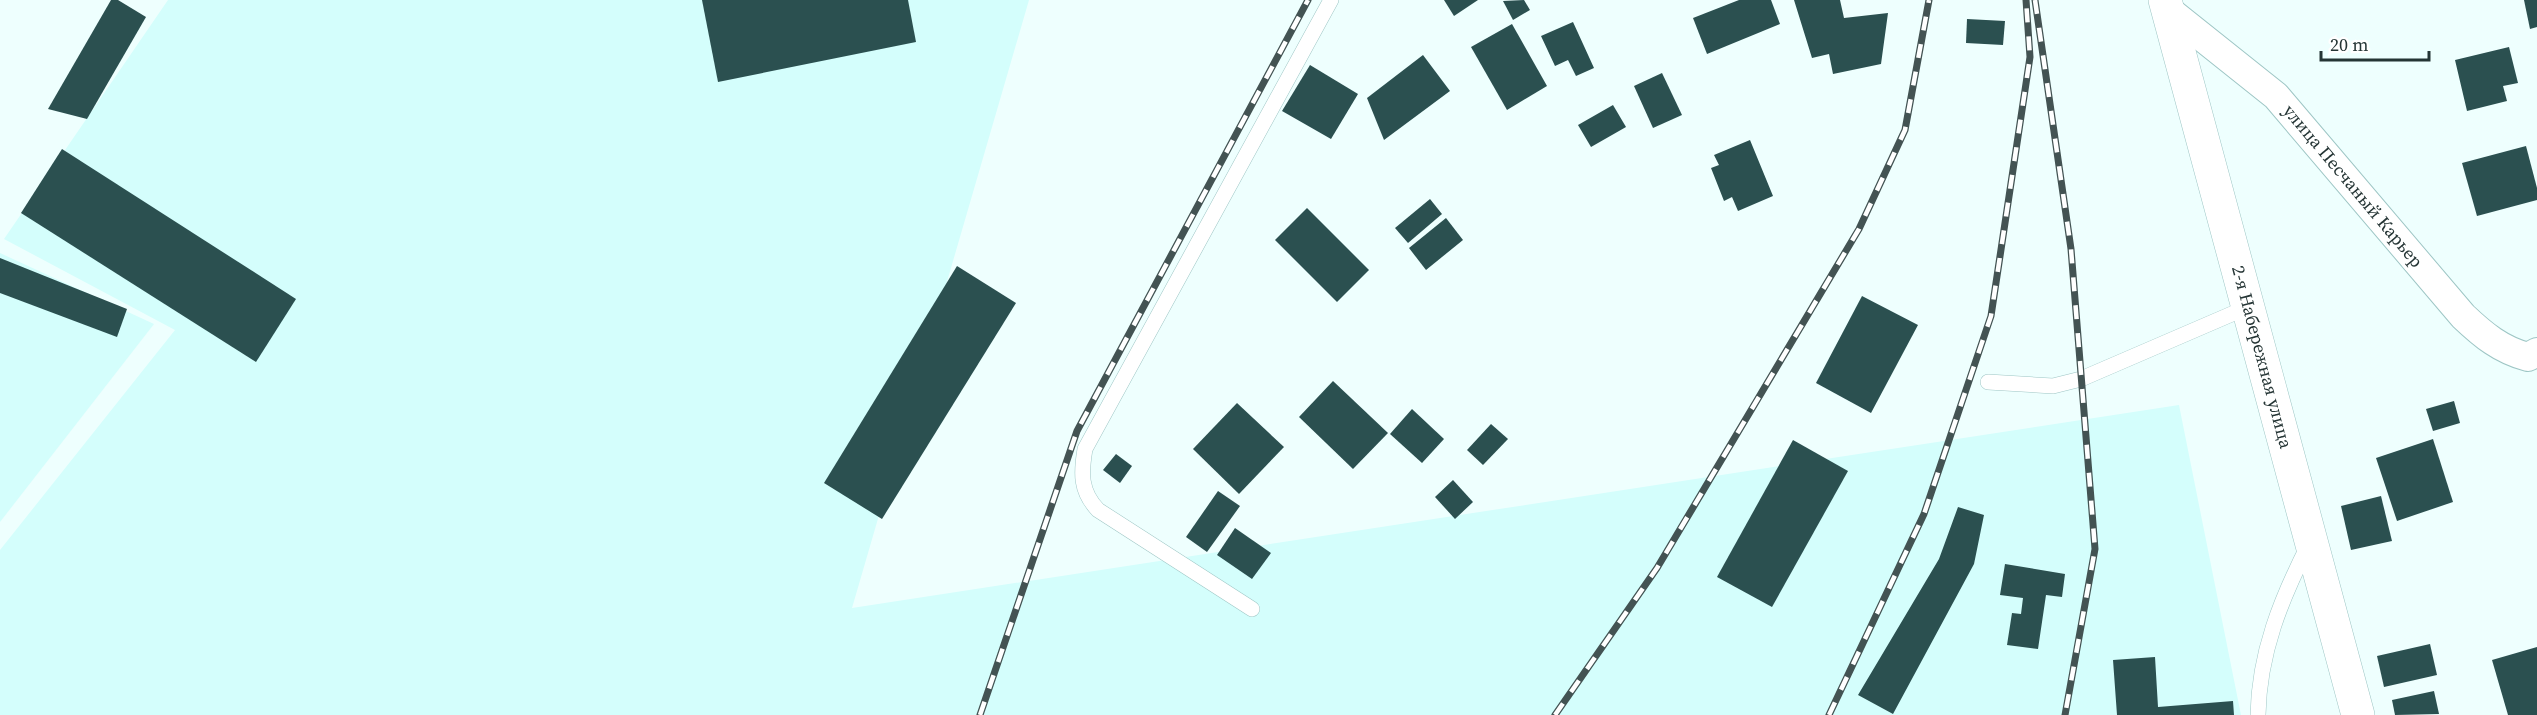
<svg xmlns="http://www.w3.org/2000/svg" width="2537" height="715" font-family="'Source Serif 4',serif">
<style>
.built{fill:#d4fefc}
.building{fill:#2b5050}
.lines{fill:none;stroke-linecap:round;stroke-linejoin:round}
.service-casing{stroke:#9ec6c5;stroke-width:16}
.minor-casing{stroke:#9ec6c5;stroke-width:30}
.tertiary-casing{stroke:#9ec6c5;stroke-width:34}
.service{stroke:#fff;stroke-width:15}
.minor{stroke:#fff;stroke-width:28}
.tertiary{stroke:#fff;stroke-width:33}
.rail-casing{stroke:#435353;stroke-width:7}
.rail{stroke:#fff;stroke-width:4.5;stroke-dasharray:14;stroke-linecap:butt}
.labels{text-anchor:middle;stroke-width:6;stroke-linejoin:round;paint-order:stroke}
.street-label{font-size:18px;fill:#253535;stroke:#fff}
</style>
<rect width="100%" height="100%" fill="#eefffe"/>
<g class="built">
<polygon points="168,0 1029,0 852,608 2179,405 2241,715 0,715 0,550 175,330 4,239"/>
<polygon points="0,253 154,324 0,522"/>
</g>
<g class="building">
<polygon points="111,0 118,0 146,17 87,119 48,109"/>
<polygon points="702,0 908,0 916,42 718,82"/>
<polygon points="1444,0 1478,0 1454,16"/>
<polygon points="1524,0 1530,10 1513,20 1503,1"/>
<polygon points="1739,0 1771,0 1780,24 1707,54 1693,18"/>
<polygon points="1794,0 1840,0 1844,18 1888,13 1881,64 1833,74 1829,54 1812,58"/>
<polygon points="2524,0 2537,0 2537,27 2530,29"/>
<polygon points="1967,19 2005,21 2003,45 1966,43"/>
<polygon points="1573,22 1594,68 1576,76 1568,60 1555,66 1541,36"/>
<polygon points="1512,24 1547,86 1507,110 1471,47"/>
<polygon points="2509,47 2518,83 2503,86 2507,101 2467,111 2455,60"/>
<polygon points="1423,55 1450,91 1384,140 1367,98"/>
<polygon points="1310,65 1358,94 1331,139 1282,111"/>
<polygon points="1662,73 1682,115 1653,128 1634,86"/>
<polygon points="1613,105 1626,127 1591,147 1578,125"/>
<polygon points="1750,140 1773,196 1738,211 1732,197 1724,201 1711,168 1719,165 1714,155"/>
<polygon points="2526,146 2537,188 2537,200 2477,216 2462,163"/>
<polygon points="62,149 296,299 256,362 21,213"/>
<polygon points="1430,199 1442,214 1408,243 1395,228"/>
<polygon points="1307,208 1369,270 1337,302 1275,240"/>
<polygon points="1446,218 1463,240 1426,270 1409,248"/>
<polygon points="0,258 127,309 117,337 0,293"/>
<polygon points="957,266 1016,303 882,519 824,483"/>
<polygon points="1862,296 1918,325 1871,413 1816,383"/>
<polygon points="1333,381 1388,433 1353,469 1299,417"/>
<polygon points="2454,401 2460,423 2433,431 2426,409"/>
<polygon points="1237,403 1284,447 1239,494 1193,449"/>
<polygon points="1412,409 1444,439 1422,463 1390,434"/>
<polygon points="1491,424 1508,439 1483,465 1467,450"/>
<polygon points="2433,439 2453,502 2397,521 2376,458"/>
<polygon points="1793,440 1848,471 1772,607 1717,577"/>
<polygon points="1116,454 1132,466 1120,483 1103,470"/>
<polygon points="1453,480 1473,502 1455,519 1435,497"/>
<polygon points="1218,491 1240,506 1207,552 1186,537"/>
<polygon points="2381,496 2392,541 2351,550 2341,506"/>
<polygon points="1958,507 1984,515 1974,564 1893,714 1858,695 1939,559"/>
<polygon points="1235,528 1271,553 1252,579 1217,555"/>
<polygon points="2005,564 2065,574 2062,597 2046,595 2038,649 2007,645 2012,613 2021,614 2023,598 2000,595"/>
<polygon points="2430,644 2437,675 2384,687 2377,656"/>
<polygon points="2537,647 2537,715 2508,715 2492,660"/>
<polygon points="2155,657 2158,707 2233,701 2234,715 2117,715 2113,660"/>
<polygon points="2434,691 2439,714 2395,715 2392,700"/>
</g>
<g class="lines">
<defs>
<g id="service">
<polyline points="1988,382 2053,386 2081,379 2248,307"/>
<path d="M1252,609L1098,510C1080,491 1081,473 1085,449L1331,0"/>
<path d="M2258,715C2259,653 2281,599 2309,544"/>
</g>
<path id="minor" d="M2167,9L2276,96L2463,316C2483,335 2501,350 2528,357L2537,352"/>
<polyline id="tertiary" points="2165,0 2358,715"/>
</defs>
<use href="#service" class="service-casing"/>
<use href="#minor" class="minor-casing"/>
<use href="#tertiary" class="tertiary-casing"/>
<use href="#service" class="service"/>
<use href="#minor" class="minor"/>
<use href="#tertiary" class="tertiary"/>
<defs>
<g id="rail">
<polyline points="2035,0 2071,249 2095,549 2065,715"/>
<polyline points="980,715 1077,431 1308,0"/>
<polyline points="1555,715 1657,568 1859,229 1905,130 1929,0"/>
<polyline points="1829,715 1924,514 1991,316 2030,57 2026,0"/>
</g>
</defs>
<use href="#rail" class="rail-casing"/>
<use href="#rail" class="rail"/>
</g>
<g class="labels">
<g class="street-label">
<text transform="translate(2353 186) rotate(50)" y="6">улица Песчаный Карьер</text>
<text transform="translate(2262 357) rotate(75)" y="6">2-я Набережная улица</text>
</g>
</g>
<path d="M2321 51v9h108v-9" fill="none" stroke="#253535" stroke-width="3"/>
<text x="2330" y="51" font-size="18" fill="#253535" stroke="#ffffff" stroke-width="4.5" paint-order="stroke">20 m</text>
</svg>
